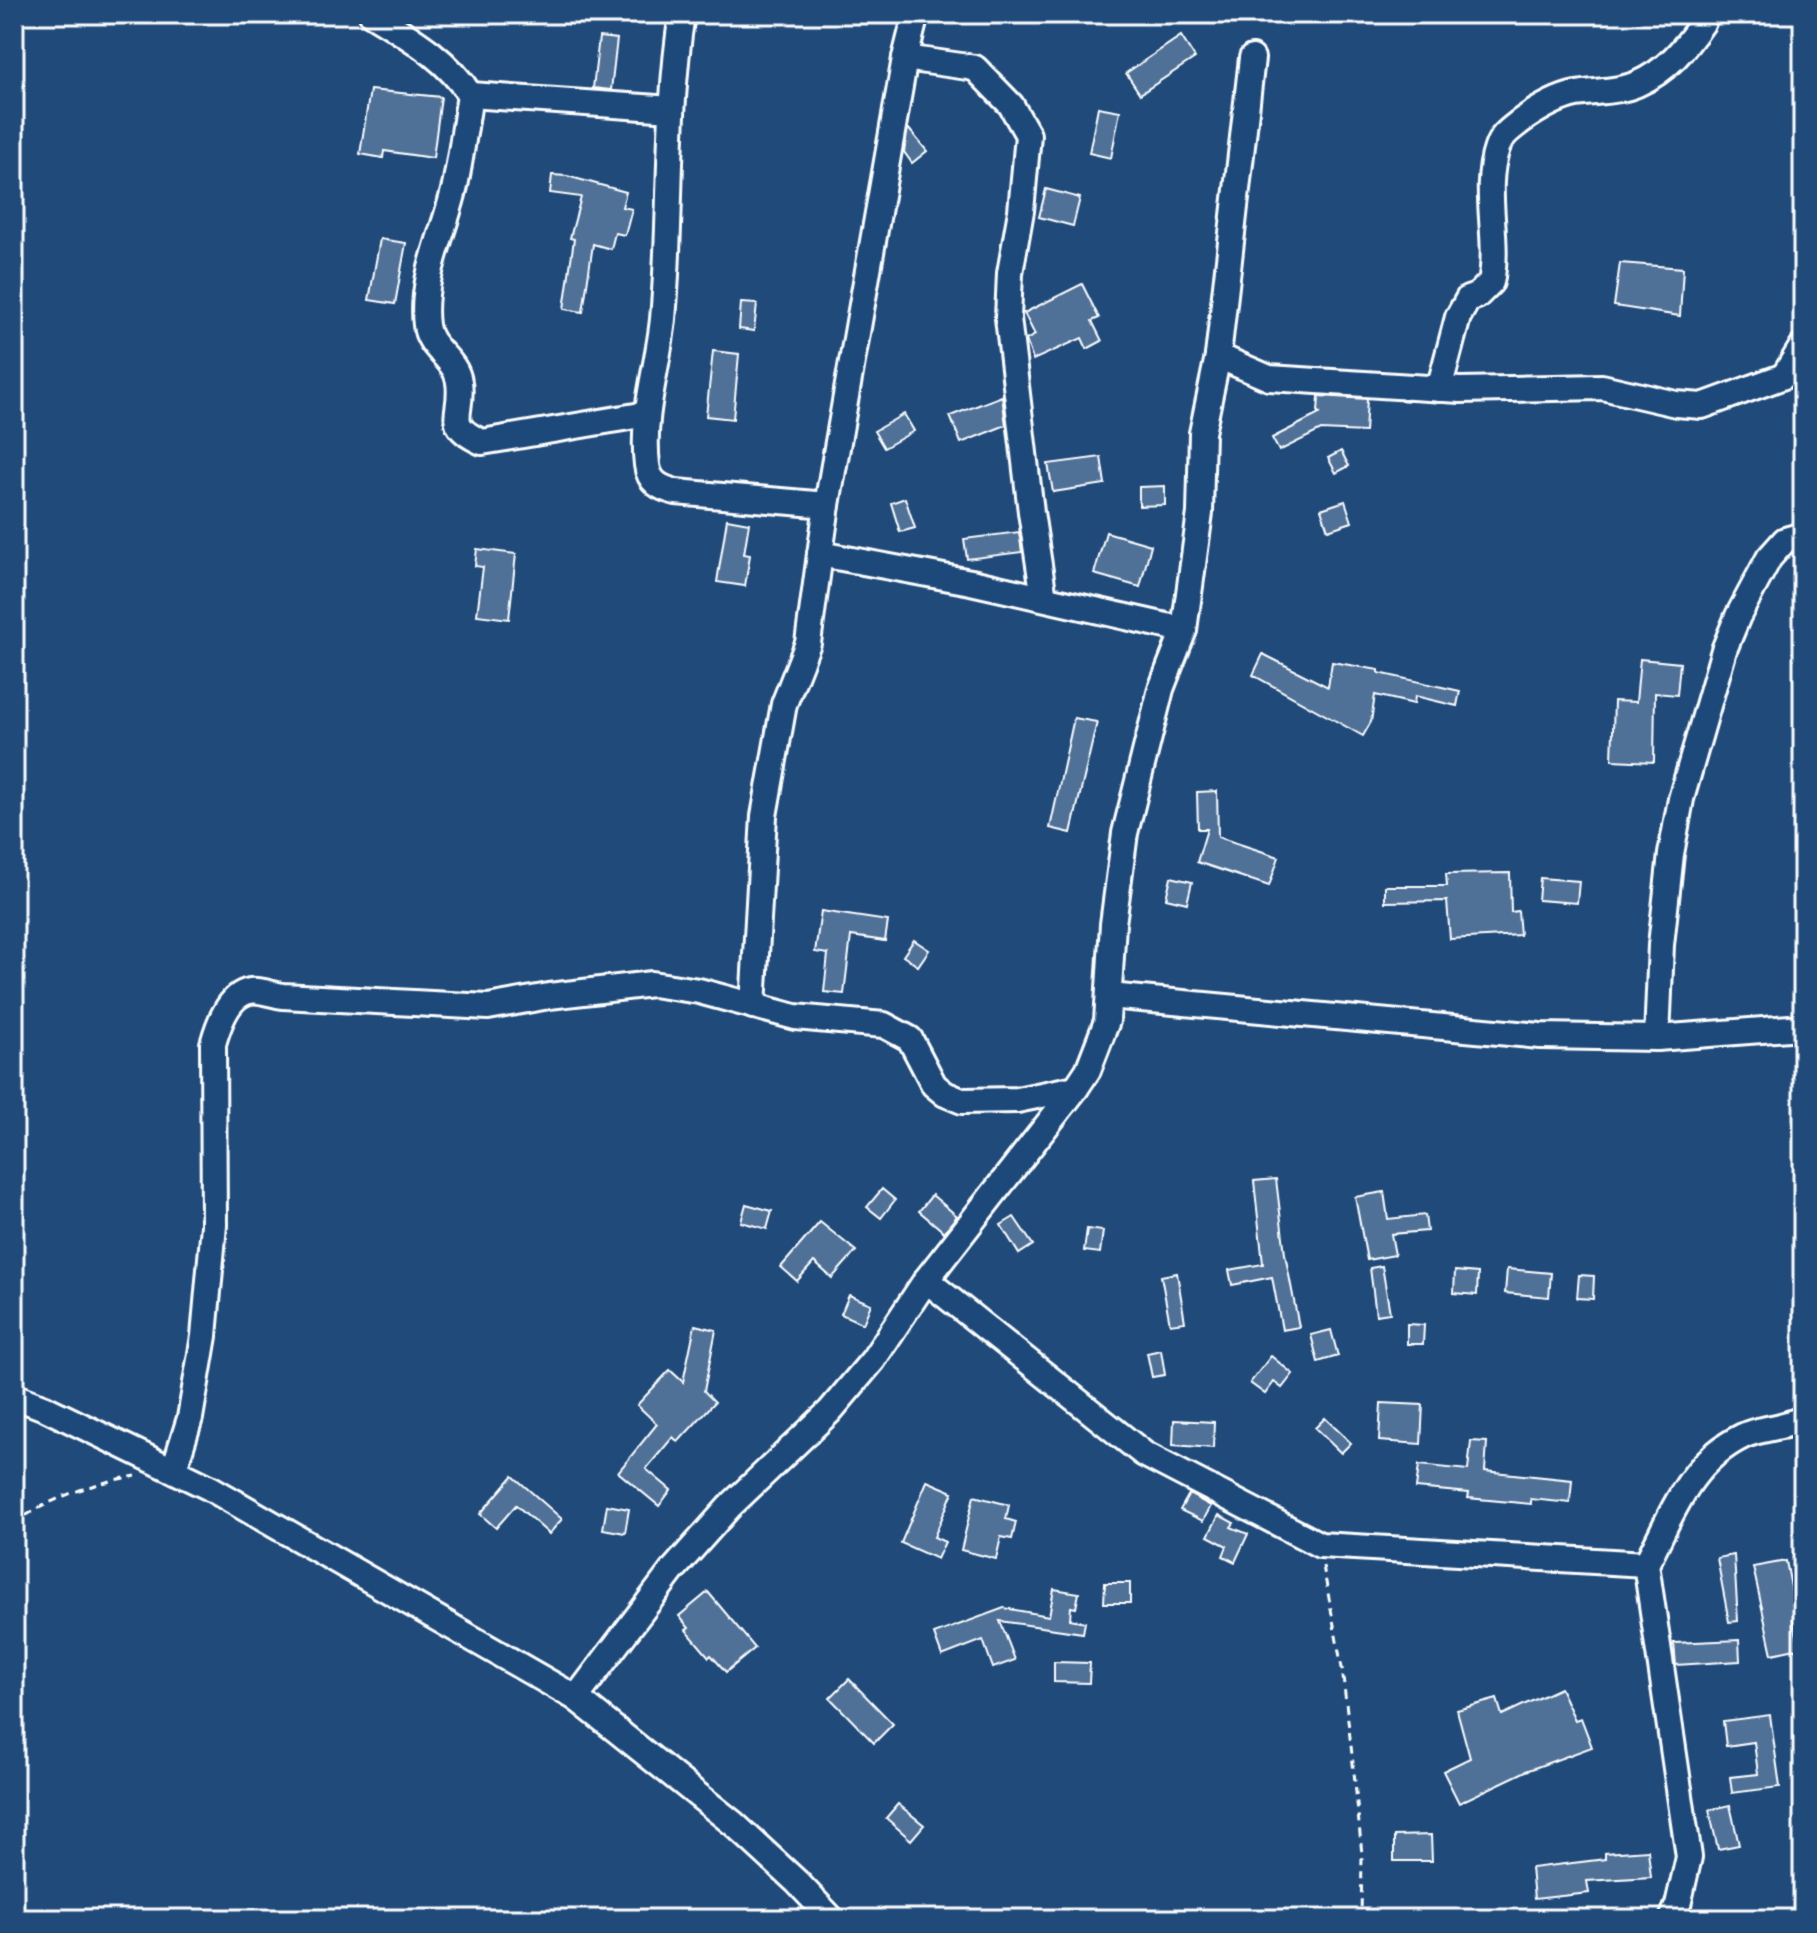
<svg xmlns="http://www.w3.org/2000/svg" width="1817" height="1933" font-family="'Gochi Hand',sans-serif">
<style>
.building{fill:#507197;stroke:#fff;stroke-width:2}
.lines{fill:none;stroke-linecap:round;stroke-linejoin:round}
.minor-casing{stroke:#fff;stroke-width:30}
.path{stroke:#fff;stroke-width:3;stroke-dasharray:8 6;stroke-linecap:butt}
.minor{stroke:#1f4a7a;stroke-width:24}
</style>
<rect width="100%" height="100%" fill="#1f4a7a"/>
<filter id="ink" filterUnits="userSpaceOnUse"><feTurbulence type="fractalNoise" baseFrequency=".0125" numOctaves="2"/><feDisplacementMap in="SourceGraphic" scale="16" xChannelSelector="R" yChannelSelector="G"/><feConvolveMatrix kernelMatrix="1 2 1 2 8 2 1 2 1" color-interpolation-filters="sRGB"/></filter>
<g filter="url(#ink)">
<g class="building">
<polygon points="1181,36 1195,58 1140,94 1126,73"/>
<polygon points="599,37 617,39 611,90 593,88"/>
<polygon points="370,90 441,97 433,158 384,151 383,158 360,154"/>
<polygon points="1098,107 1120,111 1111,158 1089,153"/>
<polygon points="908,128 927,151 912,163 904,152"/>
<polygon points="552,175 567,176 626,192 622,207 632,209 625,235 615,233 611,249 593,244 583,312 564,309 574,239 570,238 581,197 550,193"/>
<polygon points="1046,189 1080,198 1073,226 1039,217"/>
<polygon points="380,239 406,243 395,304 369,300"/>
<polygon points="1620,263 1683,268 1680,316 1614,306"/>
<polygon points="1082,284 1099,318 1092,321 1102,341 1087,349 1082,338 1033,360 1026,340 1035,335 1024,313"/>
<polygon points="741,303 757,304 754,331 739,329"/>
<polygon points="713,351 739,354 733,419 706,416"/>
<polygon points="1002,396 1006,425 961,443 950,416"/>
<polygon points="1319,396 1367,399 1365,432 1321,430 1279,451 1272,438 1321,413 1318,413"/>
<polygon points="904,414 914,431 884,448 874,431"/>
<polygon points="1341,451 1349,466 1336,473 1328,458"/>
<polygon points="1101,457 1105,484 1053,492 1048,464"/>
<polygon points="1165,486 1165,505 1139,506 1139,487"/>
<polygon points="905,498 915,528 900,532 891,503"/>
<polygon points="1345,501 1352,522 1328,530 1321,509"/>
<polygon points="727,519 749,523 744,554 750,555 745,586 717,582"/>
<polygon points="1019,532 1022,552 967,559 964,539"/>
<polygon points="1106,532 1151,545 1140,587 1094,574"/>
<polygon points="477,549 516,554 509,619 477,615 483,567 475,566"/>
<polygon points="1263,654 1328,687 1332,662 1379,670 1379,673 1460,691 1457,706 1415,696 1414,704 1375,695 1371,722 1363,736 1253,675"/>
<polygon points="1640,659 1680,663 1677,695 1655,693 1654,762 1612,760 1614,701 1636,702"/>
<polygon points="1074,718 1097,722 1071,833 1050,828"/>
<polygon points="1217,791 1218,837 1279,857 1269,886 1197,862 1207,829 1198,829 1197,792"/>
<polygon points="1510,873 1511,912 1518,911 1520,935 1450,939 1447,901 1385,902 1385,886 1447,886 1446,874"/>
<polygon points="1171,877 1192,882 1187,903 1166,898"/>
<polygon points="1540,878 1579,881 1577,903 1538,900"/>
<polygon points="821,911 888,921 885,941 851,936 844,994 824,992 828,954 815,952"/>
<polygon points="914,940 929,950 918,966 903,956"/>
<polygon points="1276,1179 1285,1254 1299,1327 1282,1330 1272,1277 1232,1285 1229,1270 1263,1264 1254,1181"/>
<polygon points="882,1189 895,1200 881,1218 867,1207"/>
<polygon points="1384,1192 1388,1219 1425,1215 1427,1231 1391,1234 1395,1255 1367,1260 1355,1197"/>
<polygon points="932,1195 957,1216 944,1232 919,1211"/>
<polygon points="746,1204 772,1211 767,1229 741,1222"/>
<polygon points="1014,1217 1033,1245 1019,1254 1001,1225"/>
<polygon points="820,1222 856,1251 832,1278 814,1262 797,1281 781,1267"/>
<polygon points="1087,1229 1103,1231 1100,1253 1084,1251"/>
<polygon points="1382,1266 1390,1313 1376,1315 1370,1268"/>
<polygon points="1507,1269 1551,1273 1549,1297 1505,1293"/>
<polygon points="1455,1271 1478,1273 1477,1295 1454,1293"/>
<polygon points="1177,1273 1185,1322 1170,1324 1161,1276"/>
<polygon points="1579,1275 1594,1276 1593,1299 1577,1298"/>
<polygon points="849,1295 871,1304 863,1324 841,1314"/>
<polygon points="1407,1324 1424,1325 1423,1344 1407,1344"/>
<polygon points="695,1325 716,1330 704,1391 715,1402 678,1442 673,1437 646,1469 671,1490 659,1506 618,1472 657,1424 637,1405 670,1370 683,1382"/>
<polygon points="1331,1330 1338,1356 1318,1362 1311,1335"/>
<polygon points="1161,1350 1165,1375 1152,1377 1147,1353"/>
<polygon points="1271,1356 1293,1374 1282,1388 1274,1382 1265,1394 1250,1383"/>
<polygon points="1381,1403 1423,1405 1421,1444 1379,1441"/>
<polygon points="1325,1418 1351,1443 1341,1453 1315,1428"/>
<polygon points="1174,1420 1214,1422 1213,1448 1173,1445"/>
<polygon points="1471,1441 1487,1442 1485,1471 1572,1480 1570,1503 1531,1499 1531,1504 1468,1498 1469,1493 1416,1488 1419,1465 1468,1470"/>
<polygon points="513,1476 562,1519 549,1534 516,1505 496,1528 480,1514"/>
<polygon points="927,1481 953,1492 934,1537 945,1542 937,1559 901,1543"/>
<polygon points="1189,1494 1211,1506 1203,1521 1180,1510"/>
<polygon points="974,1496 1009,1505 1006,1519 1016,1522 1012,1539 1001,1537 996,1559 961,1550"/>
<polygon points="607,1505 629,1509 625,1533 603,1529"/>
<polygon points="1219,1515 1234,1523 1231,1527 1248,1534 1235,1562 1223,1556 1227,1546 1208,1536"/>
<polygon points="1734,1555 1738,1621 1729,1622 1717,1558"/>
<polygon points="1786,1561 1794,1602 1803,1600 1803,1617 1793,1619 1800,1648 1772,1654 1753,1567"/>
<polygon points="1105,1583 1130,1583 1130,1603 1104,1603"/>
<polygon points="1054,1589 1079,1593 1076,1608 1071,1607 1070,1619 1085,1622 1083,1633 1000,1621 1015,1660 993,1668 983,1640 942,1656 934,1634 1004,1608 1049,1616"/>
<polygon points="708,1592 755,1648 726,1672 711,1655 709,1657 686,1630 689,1628 679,1616"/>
<polygon points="1739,1640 1740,1661 1676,1665 1674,1643"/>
<polygon points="1054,1662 1090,1663 1089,1683 1054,1682"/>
<polygon points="849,1679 893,1724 874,1743 830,1698"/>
<polygon points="1560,1688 1575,1720 1581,1718 1592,1747 1526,1771 1459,1803 1443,1771 1470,1758 1457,1710 1497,1699 1502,1715"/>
<polygon points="1770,1715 1780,1787 1732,1793 1730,1777 1758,1774 1754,1742 1726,1746 1723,1721"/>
<polygon points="898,1804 924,1825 911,1840 886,1818"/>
<polygon points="1730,1805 1739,1845 1718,1849 1709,1810"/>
<polygon points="1431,1835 1432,1861 1394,1861 1394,1836"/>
<polygon points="1648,1850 1651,1877 1587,1881 1589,1893 1534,1899 1531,1868 1605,1859 1605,1853"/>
</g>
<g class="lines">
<defs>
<g id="minor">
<path d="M372,14C409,37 447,58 470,95C465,126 461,156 455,186C445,231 420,278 426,325C428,349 456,358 459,382C464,414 442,424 482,442L647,414"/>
<path d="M682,14C666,115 672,218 663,319C658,368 641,415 647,465C649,482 660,488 676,492L827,505L820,554L971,582L1184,630"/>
<polyline points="905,58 975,68 1011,105 1028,135 1021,211 1010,273 1008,318 1031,512 1044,598"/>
<polyline points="470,95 672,109"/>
<polyline points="1218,356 1269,378 1460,390 1602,387 1676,404 1702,406 1784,376 1803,345"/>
<path d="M1439,389L1458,317L1468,299L1477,296L1491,282C1500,238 1482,191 1497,148C1501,135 1511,129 1521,121C1538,109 1556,98 1576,94C1595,91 1619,92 1637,84C1667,71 1685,48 1703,22"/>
<polyline points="827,505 905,58 916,14"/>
<polyline points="1109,996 1540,1036 1657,1038 1803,1027"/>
<polyline points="753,1006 764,816 784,704 808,643 820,554"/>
<polyline points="1657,1038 1661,945 1671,854 1681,799 1724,650 1738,616 1769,558 1785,540 1803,535"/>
<path d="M926,1280L1144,1454L1320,1545L1646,1564C1673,1513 1688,1463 1743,1436C1761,1427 1784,1429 1803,1418"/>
<polyline points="14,1396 45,1408 210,1488 576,1698 734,1824 797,1882 832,1919"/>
<path d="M174,1469L190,1418L204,1336L214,1225L213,1044C218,1026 228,995 250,991C259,989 273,995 283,996L488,1007L549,996L652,984L699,991L795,1017L884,1025L910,1039L934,1085L945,1094L962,1101L1017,1100L1076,1088"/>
<polyline points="1646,1564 1689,1857 1678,1905 1672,1919"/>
<polyline points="576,1698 672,1571 730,1506 830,1411 873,1360 926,1280 1076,1088 1088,1070 1107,1021 1113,924 1125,833 1161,689 1184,630 1200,513 1202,433 1218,356 1252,58"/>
</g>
</defs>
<use href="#minor" class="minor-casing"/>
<g class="path">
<path d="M14,1523C52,1498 91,1483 136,1476"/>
<polyline points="1323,1566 1342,1668 1354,1772 1362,1855 1361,1919"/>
</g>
<use href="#minor" class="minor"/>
</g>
</g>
<rect width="1817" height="1933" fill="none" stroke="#1f4a7a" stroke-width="48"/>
<rect x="24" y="24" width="1769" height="1885" fill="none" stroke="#fff" stroke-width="3" filter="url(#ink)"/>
</svg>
